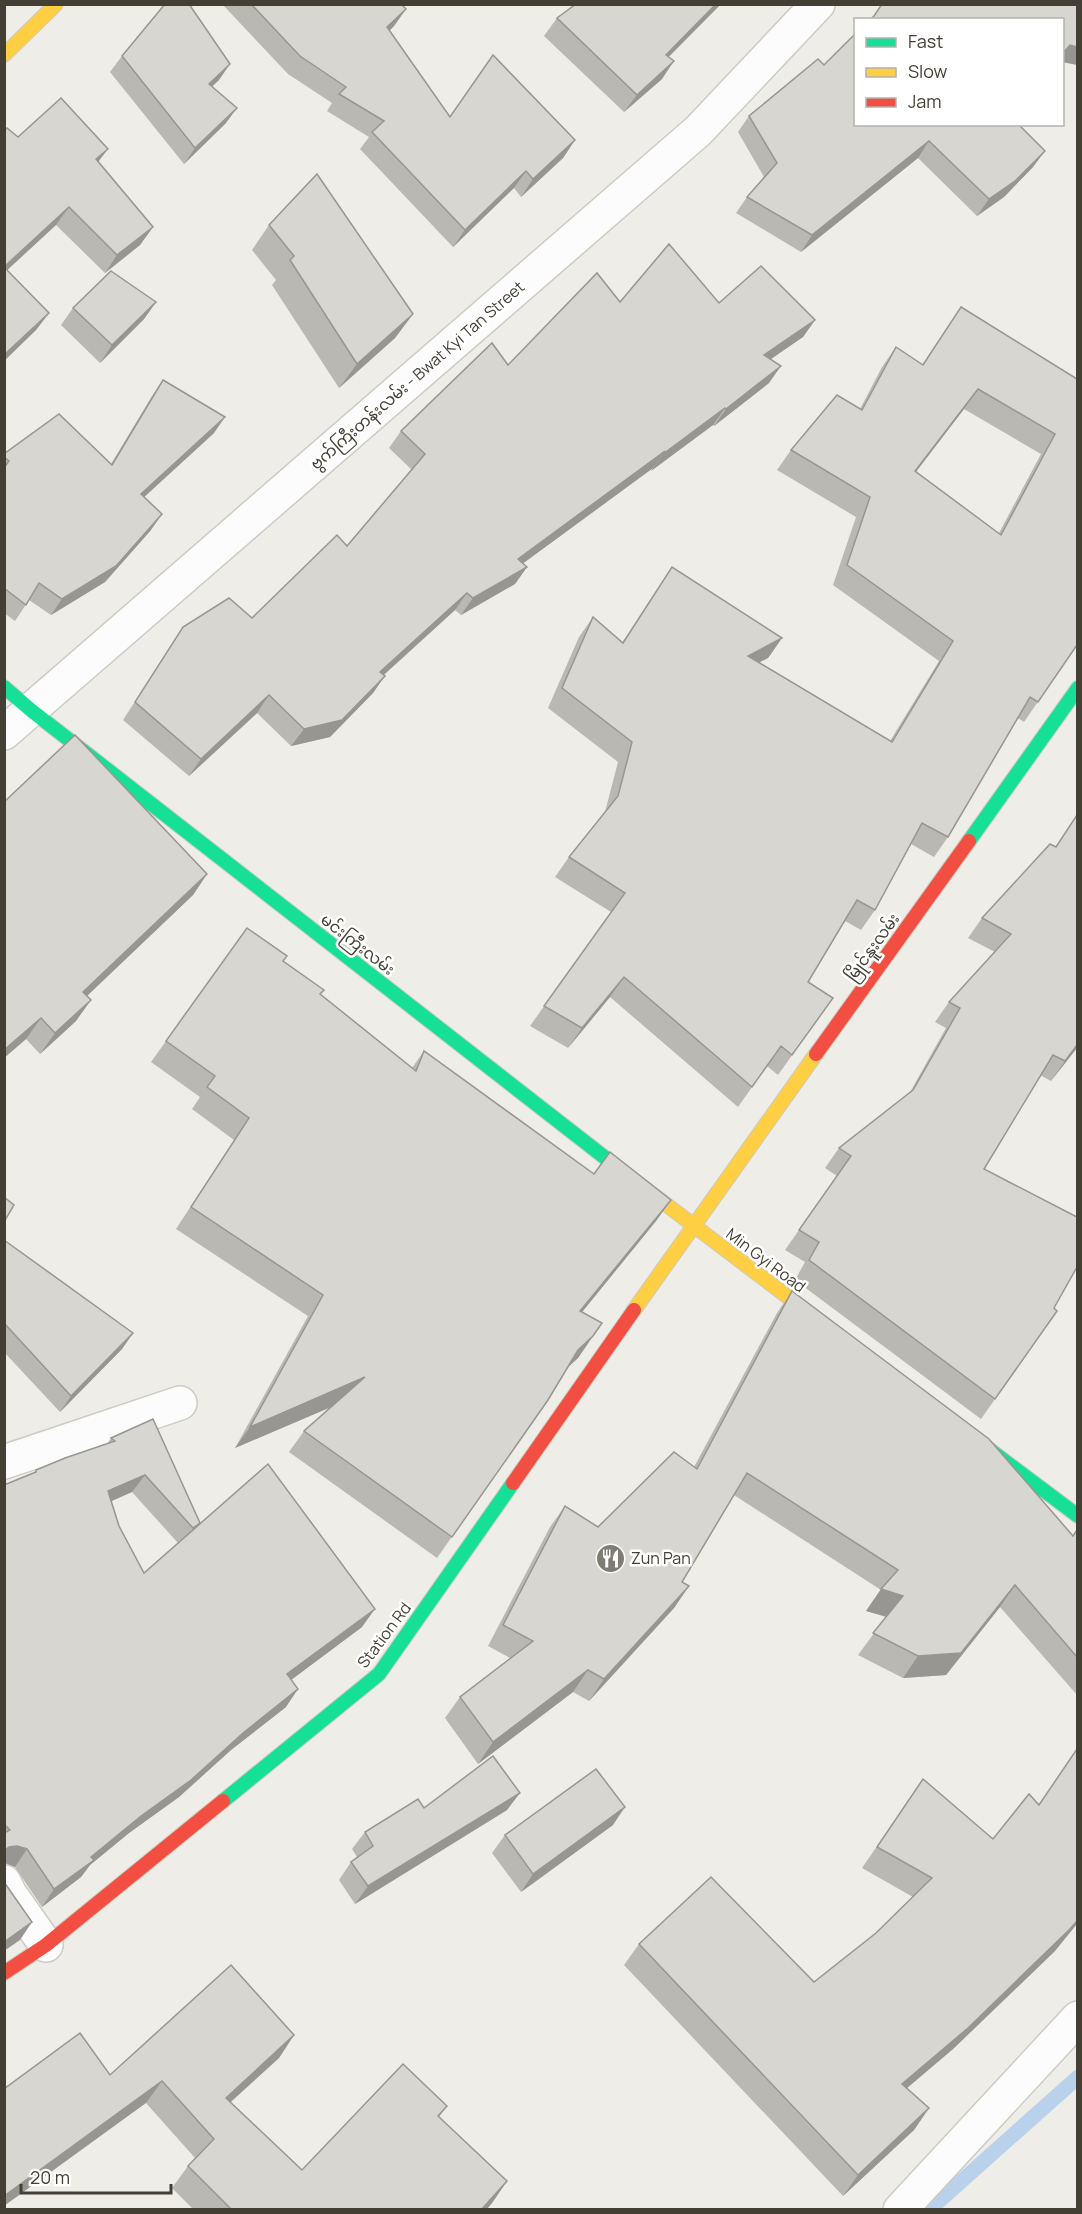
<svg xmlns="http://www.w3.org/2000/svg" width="1082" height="2214" font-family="Manrope,'Noto Sans Myanmar',sans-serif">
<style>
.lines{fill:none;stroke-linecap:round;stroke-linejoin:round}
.stream{stroke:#bad1eb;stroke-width:15}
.street-casing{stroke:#cccbc5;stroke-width:36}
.fast-casing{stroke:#cdcbbf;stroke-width:16}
.slow-casing{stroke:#cdcbbf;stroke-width:16}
.jam-casing{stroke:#cdcbbf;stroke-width:16}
.street{stroke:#fcfcfc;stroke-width:33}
.fast{stroke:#16e098;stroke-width:14}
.slow{stroke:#ffcf43;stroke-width:14}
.jam{stroke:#f24e42;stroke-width:14}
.wall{fill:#bab8b3;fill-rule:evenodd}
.shaded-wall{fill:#979692}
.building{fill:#d8d6d0;stroke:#979692;stroke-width:1.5;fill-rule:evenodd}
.labels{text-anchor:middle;stroke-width:5;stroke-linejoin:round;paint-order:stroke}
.street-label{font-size:16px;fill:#433f35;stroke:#fff}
.poi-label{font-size:16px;fill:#433f35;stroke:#fff;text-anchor:start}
</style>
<rect width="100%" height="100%" fill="#eeede8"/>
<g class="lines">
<polyline class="stream" points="929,2210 1078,2077"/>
<defs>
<g id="street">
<polyline points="4,733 698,131 818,4"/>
<polyline points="4,1462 180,1403"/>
<polyline points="4,1882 10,1894 46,1945"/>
<polyline points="900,2210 1078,2018"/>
</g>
<g id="fast">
<polyline points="4,687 32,711 626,1174"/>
<polyline points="969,841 1078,688"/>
<polyline points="978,1441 1078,1516"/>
<polyline points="223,1801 379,1674 513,1483"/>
</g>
<g id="slow">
<polyline points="4,55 56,4"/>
<polyline points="626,1174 825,1325"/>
<polyline points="634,1310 816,1054"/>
</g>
<g id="jam">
<polyline points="816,1054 969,841"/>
<polyline points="513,1483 634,1310"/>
<polyline points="4,1973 46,1945 223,1801"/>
</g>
</defs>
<use href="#street" class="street-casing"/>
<use href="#fast" class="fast-casing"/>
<use href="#slow" class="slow-casing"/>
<use href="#jam" class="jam-casing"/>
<use href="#street" class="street"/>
<use href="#fast" class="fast"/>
<use href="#slow" class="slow"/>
<use href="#jam" class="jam"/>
</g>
<g class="wall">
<polygon points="222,4 401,4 406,9 394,26 389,31 450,117 575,140 563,158 521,197 514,188 453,247 360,149 369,137 327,111 332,103 288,74"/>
<polygon points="576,4 721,4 669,57 662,79 624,112 544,36 557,18"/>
<polygon points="122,56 219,80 212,86 226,123 184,164 110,72"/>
<polygon points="824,65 1018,124 1033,167 1004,197 977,216 918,158 801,252 736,213 747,197 764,177 738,132 749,116"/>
<polygon points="4,131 18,137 98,162 153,227 140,245 105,273 56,225 7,270 49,313 36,330 4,361"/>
<polygon points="269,225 413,314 395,338 339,388 272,285 276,280 252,250"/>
<polygon points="156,302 144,319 100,363 61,325 73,308"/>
<polygon points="620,302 719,303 815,320 803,337 770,359 769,383 714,426 713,425 651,471 653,468 523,563 527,567 515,584 461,615 455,610 384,675 373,693 330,737 291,746 257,713 189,776 123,720 183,627 252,618 347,546 412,470 389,448 401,431 508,365"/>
<path d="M961,307L1077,379V645L1024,722L1018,718L948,837L934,857L911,844L875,910L861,930L845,921L808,982L833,998L778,1075L767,1066L738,1107L610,997L568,1048L530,1026L611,912L555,877L569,857L605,812L618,762L548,708L579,637L593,617L622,643L672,567L782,638L768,658L759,662L890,741L939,661L833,585L856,517L777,470L791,450L860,409L882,367L896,347L922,365ZM964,409L1041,454L999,533L916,472Z"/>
<polygon points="163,380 214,433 144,497 151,530 105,582 51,615 29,600 15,621 4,613 4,454 111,464 152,396"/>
<polygon points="4,802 207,874 193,895 87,996 76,1021 40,1054 26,1039 4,1058"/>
<polygon points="1077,814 1077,1048 1051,1081 1040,1075 984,1169 1054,1308 1057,1311 981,1419 795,1280 805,1262 785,1250 837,1176 825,1168 839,1148 909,1094 946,1028 935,1022 949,1002 995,952 968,938 982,918 1056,847"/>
<polygon points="247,928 283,961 320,994 412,1068 424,1051 594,1174 671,1200 656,1221 582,1312 602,1323 578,1358 568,1367 548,1400 437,1558 289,1452 304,1431 331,1406 235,1448 308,1316 176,1229 234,1140 192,1109 200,1097 151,1062"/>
<polygon points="4,1240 133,1333 122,1349 60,1412 4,1352"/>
<polygon points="792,1291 1073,1536 1077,1530 1077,1695 1000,1607 946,1675 903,1678 858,1655 886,1617 866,1611 881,1590 734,1495 682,1582 689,1586 674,1608 589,1701 573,1692 478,1764 445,1718 460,1697 510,1658 488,1646 550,1527 565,1506 598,1527 694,1467 777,1313"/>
<path d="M111,1438L200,1523L362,1627L291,1680L286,1707L231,1750L179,1797L129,1833L90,1865L81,1877L42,1907L15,1867L5,1863L4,1485L34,1473L36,1470L107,1444ZM132,1492L178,1543L144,1573L119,1526L111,1501Z"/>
<polygon points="923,1779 993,1839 1039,1805 1055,1951 953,2049 907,2088 929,2108 914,2130 843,2196 624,1965 639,1944 814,1982 876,1933 913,1897 862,1868"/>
<polygon points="424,1808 507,1810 355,1904 339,1880 351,1862 357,1857 352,1849 365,1832"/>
<polygon points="613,1825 521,1892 492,1853 505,1835"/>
<polygon points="294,2035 279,2058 230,2102 302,2170 447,2106 439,2117 507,2181 492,2203 486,2210 194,2210 172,2188 188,2166 195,2158 146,2103 110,2075"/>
</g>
<g class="shaded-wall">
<polygon points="716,4 721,4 653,72 666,55"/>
<polygon points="406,9 394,26 375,45 387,27"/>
<polygon points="1070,45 1077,47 1077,65 1062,62 1062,54"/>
<polygon points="674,61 662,79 624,112 637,95"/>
<polygon points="230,64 219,80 198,100 209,84"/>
<polygon points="237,108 226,123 184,164 195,148"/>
<polygon points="575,140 563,158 521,197 533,179"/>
<polygon points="929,141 918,158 801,252 812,235"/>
<polygon points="108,149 95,166 96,159"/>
<polygon points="1045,151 1033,167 1004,197 977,216 989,199"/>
<polygon points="526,171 514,188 453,247 465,230"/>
<polygon points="69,207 56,225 4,273 4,267"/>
<polygon points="153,227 140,245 105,273 117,255"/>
<polygon points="156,302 144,319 100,363 112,345"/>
<polygon points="49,313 36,330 4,361 4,355"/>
<polygon points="413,314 395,338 339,388 357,364"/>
<polygon points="815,320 803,337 752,372 764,355"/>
<polygon points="781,366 769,383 714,426 726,409"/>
<polygon points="978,389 964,409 901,491 915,471"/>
<polygon points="725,408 713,425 651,471 663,454"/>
<polygon points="225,417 214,433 130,510 141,494"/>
<polygon points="665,451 653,468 506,576 518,559"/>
<polygon points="162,514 151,530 105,582 51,615 62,599"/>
<polygon points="527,567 515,584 461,615 473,598"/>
<polygon points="467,593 455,610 368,689 380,672"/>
<polygon points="782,638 768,658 734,676 748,656"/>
<polygon points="385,676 373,693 330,737 291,746 304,729"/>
<polygon points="269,695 257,713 189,776 201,759"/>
<polygon points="207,874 193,895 69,1013 83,992"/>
<polygon points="624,977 610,997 568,1048 582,1028"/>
<polygon points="91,1000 76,1021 40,1054 55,1033"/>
<polygon points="41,1018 26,1039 4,1058 4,1050"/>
<polygon points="1077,1045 1077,1048 1051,1081 1065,1061"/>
<polygon points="671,1200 656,1221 565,1333 580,1311"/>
<polygon points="133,1333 122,1349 60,1412 71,1396"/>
<polygon points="593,1336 578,1358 563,1372 578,1350"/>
<polygon points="365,1377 350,1399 235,1448 250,1427"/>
<polygon points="145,1475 132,1492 96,1508 108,1491"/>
<polygon points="1015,1585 1000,1607 946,1675 903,1678 918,1656"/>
<polygon points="689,1586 674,1608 589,1701 604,1679"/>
<polygon points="881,1589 903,1596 888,1617 866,1611"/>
<polygon points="375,1609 362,1627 275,1692 287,1674"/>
<polygon points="588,1670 573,1692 478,1764 493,1742"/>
<polygon points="298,1689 286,1707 231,1750 179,1797 129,1833 90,1865 81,1877 42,1907 54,1889 91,1857 243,1733"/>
<polygon points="520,1793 507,1810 355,1904 368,1886"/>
<polygon points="625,1807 613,1825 521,1892 533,1874"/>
<polygon points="17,1846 27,1849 15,1867 5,1863 4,1851 9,1847"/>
<polygon points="1077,1921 1077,1924 1055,1951 953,2049 887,2105 902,2084"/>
<polygon points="32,1922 20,1940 4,1951 4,1942"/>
<polygon points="294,2035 279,2058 211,2120 226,2098"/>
<polygon points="162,2081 146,2103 4,2206 4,2196"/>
<polygon points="929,2108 914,2130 843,2196 858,2175"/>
<polygon points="507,2181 492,2203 486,2210 481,2210"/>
</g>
<g class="building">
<polygon points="165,4 189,4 230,64 209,84 237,108 195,148 122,56"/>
<polygon points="251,4 401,4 406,9 387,27 450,117 493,55 575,140 533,179 526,171 465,230 372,132 384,121 339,94 346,87 300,56"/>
<polygon points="576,4 716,4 666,55 674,61 637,95 557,18"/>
<polygon points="882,4 1077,4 1077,47 1070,45 1062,54 1062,20 870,20 874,16"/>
<polygon points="855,34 855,124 1018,124 1045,151 1015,181 989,199 929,141 812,235 747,197 777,163 749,116 818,59 824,65"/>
<polygon points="61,98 108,149 96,159 153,227 117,255 69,207 4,267 4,131 7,128 18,137"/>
<polygon points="317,174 413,314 357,364 290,260 294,256 269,225"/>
<polygon points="669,244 719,303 761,266 815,320 764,355 781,366 726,409 725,408 663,454 665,451 518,559 527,567 473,598 467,593 380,672 385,676 342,720 304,729 269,695 201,759 135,702 183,627 229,598 252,618 337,535 347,546 425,454 401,431 492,343 508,365 597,273 620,302"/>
<polygon points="4,267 49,313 4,355"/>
<polygon points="111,271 156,302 112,345 73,308"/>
<path d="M961,307L1077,379V645L1038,702L1030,697L948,837L922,823L875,910L857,900L808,982L833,998L792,1055L781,1046L752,1087L624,977L582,1028L544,1006L625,893L569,857L618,796L632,742L562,688L593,617L623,643L672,567L782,638L748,656L892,742L953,641L847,565L870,497L791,450L837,395L862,410L896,347L923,365ZM978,389L1055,434L1001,535L915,471Z"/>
<polygon points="163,380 225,417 141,494 162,514 116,566 62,599 39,583 26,605 4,588 4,468 9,461 4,457 4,454 59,414 112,465"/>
<polygon points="75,735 207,874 83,992 91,1000 55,1033 41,1018 4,1050 4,802"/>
<polygon points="1077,815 1077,1045 1065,1061 1053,1055 984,1169 1077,1217 1077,1267 1054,1308 1057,1311 995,1399 809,1260 819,1242 799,1230 851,1156 839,1148 913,1090 960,1008 949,1002 1011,934 982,918 1050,844 1056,847"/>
<polygon points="247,928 287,956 283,961 324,990 320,994 416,1071 424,1051 594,1174 610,1152 671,1200 580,1311 602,1323 593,1336 578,1350 548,1400 452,1537 304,1431 365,1377 250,1427 323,1295 191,1207 249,1118 207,1087 215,1076 166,1041"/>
<polygon points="4,1197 14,1205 4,1222"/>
<polygon points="4,1240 133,1333 71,1396 4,1323"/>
<polygon points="792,1291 989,1439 1073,1536 1077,1530 1077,1657 1015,1585 961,1653 918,1656 873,1633 903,1596 881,1589 898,1570 747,1473 682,1582 689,1586 604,1679 588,1670 493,1742 460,1697 533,1641 503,1625 565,1506 598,1527 674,1452 697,1469"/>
<polygon points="153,1419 200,1523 193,1528 145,1475 108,1491 119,1526 144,1573 268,1464 375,1609 287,1674 298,1689 243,1733 191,1780 141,1816 91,1857 94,1860 54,1889 27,1849 17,1846 9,1847 4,1851 4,1833 10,1830 4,1824 4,1485 36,1472 36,1470 65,1458 115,1441 111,1438"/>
<polygon points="1077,1749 1077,1921 1070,1929 968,2028 902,2084 929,2108 858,2175 639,1944 711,1877 814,1982 876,1933 932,1878 877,1847 923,1779 993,1839 1029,1794 1039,1805"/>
<polygon points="493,1756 520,1793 368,1886 351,1862 373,1846 365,1832 418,1799 424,1808"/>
<polygon points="596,1769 625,1807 533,1874 505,1835"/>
<polygon points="4,1882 32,1922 4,1942"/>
<polygon points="231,1965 294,2035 226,2098 302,2170 403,2064 447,2106 438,2116 507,2181 481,2210 232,2210 188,2166 214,2139 162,2081 4,2196 4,2089 80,2033 110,2075"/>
</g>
<defs>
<symbol id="restaurant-disc" viewBox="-11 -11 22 22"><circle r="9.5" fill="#7f7c74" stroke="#fff"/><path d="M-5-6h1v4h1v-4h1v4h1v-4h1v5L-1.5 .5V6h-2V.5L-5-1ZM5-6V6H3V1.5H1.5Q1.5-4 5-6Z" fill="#fff"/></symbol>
</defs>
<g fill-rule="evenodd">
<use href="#restaurant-disc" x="594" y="1542" width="33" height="33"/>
</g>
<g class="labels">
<g class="street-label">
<text transform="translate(417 375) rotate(-41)" y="6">ဗွက်ကြီးတန်းလမ်း - Bwat Kyi Tan Street</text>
<text transform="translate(358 944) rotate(38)" y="6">မင်းကြီးလမ်း</text>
<text transform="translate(872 947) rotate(-54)" y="6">မြိုင်နူးလမ်း</text>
<text transform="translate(766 1260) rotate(37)" y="6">Min Gyi Road</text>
<text transform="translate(384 1635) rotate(-53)" y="6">Station Rd</text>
</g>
<g class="poi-label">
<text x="631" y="1564">Zun Pan</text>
</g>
</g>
<rect width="1082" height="2214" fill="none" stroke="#433f35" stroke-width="12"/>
<rect x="854" y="18" width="210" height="108" fill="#ffffff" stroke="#b4b2ae" stroke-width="1.5"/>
<rect x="866" y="38" width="30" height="9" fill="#16e098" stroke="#b4b2ae" stroke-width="1.5"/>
<text x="908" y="48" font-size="18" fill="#433f35">Fast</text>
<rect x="866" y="68" width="30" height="9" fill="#ffcf43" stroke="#b4b2ae" stroke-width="1.5"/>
<text x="908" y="78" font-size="18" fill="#433f35">Slow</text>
<rect x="866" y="98" width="30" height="9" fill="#f24e42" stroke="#b4b2ae" stroke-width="1.5"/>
<text x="908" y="108" font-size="18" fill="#433f35">Jam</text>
<path d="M21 2184v9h150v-9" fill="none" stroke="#433f35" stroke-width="3"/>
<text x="30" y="2184" font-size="18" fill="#433f35" stroke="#ffffff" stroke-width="4.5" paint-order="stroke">20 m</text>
</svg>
